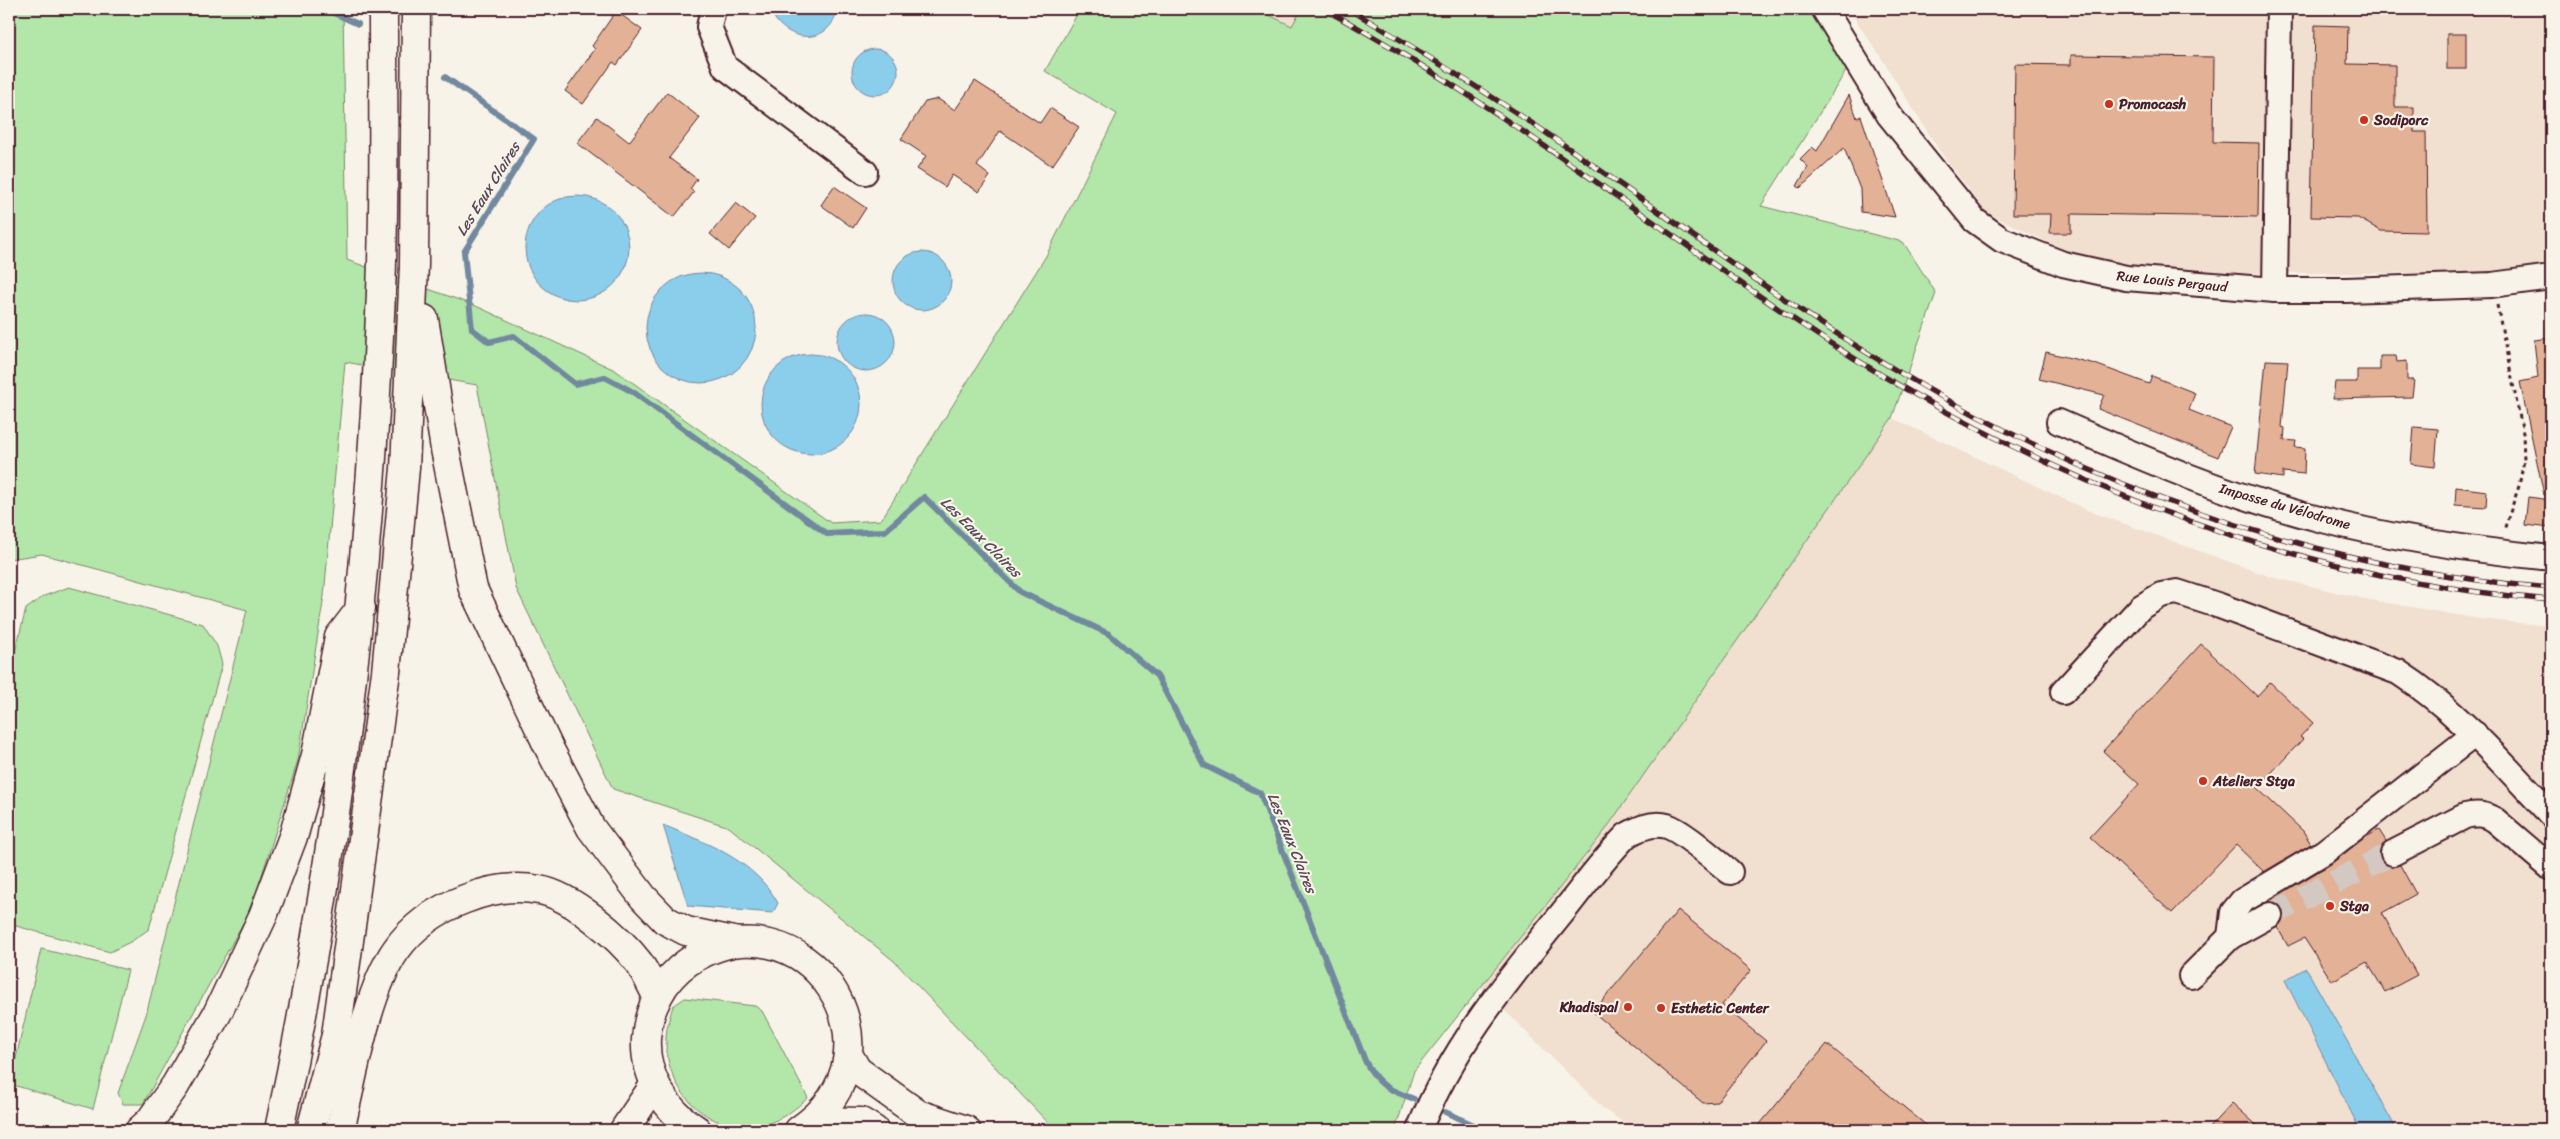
<svg xmlns="http://www.w3.org/2000/svg" width="2560" height="1139" font-family="Sriracha,sans-serif">
<style>
.built{fill:#f1dfcf}
.green{fill:#b2e7a9;stroke:#7e836a}
.water{fill:#8bceec;stroke:#71889f}
.lines{fill:none;stroke-linecap:round;stroke-linejoin:round}
.stream{stroke:#71889f;stroke-width:6}
.building{fill:#e3b195;stroke:#4a1f2b}
.minor-tunnel{stroke:#d4c9c2;stroke-width:24;stroke-dasharray:24 12;stroke-linecap:butt}
.minor-casing{stroke:#4a1f2b;stroke-width:28}
.major-casing{stroke:#4a1f2b;stroke-width:31}
.highway-casing{stroke:#4a1f2b;stroke-width:31}
.path{stroke:#4a1f2b;stroke-width:3;stroke-dasharray:4 4;stroke-linecap:butt}
.minor{stroke:#f7f3e8;stroke-width:24}
.major{stroke:#f7f3e8;stroke-width:28}
.highway{stroke:#f7f3e8;stroke-width:28}
.rail-casing{stroke:#4a1f2b;stroke-width:5.5}
.rail{stroke:#f7f3e8;stroke-width:4;stroke-dasharray:11;stroke-linecap:butt}
.poi-dot{fill:#c8321e;stroke:#f7f3e8;stroke-width:2}
.labels{text-anchor:middle;stroke-width:4.5;stroke-linejoin:round;paint-order:stroke}
.poi-label{font-size:14px;font-weight:bold;fill:#4a1f2b;stroke:#f7f3e8;text-anchor:start}
.street-label{font-size:14px;fill:#4a1f2b;stroke:#f7f3e8}
.water-label{font-size:15px;font-style:italic;fill:#5a4b5b;stroke:#f7f3e8}
</style>
<rect width="100%" height="100%" fill="#f7f3e8"/>
<filter id="ink" filterUnits="userSpaceOnUse"><feTurbulence type="fractalNoise" baseFrequency=".02" numOctaves="2"/><feDisplacementMap in="SourceGraphic" scale="10" xChannelSelector="R" yChannelSelector="G"/><feConvolveMatrix kernelMatrix="1 2 1 2 8 2 1 2 1" color-interpolation-filters="sRGB"/></filter>
<g filter="url(#ink)">
<g class="built">
<polygon points="1256,9 1301,9 1292,26"/>
<polygon points="1848,9 2551,9 2551,265 2474,273 2243,273 2144,268 2076,256 1986,212 1939,150 1879,54"/>
<polygon points="1892,418 2089,511 2271,577 2365,599 2479,619 2551,626 2551,1130 1635,1130 1605,1110 1481,987 1604,832"/>
</g>
<g class="green">
<polygon points="9,9 343,9 347,260 476,306 615,370 831,523 881,520 1046,256 1117,114 1045,71 1080,9 1256,9 1292,26 1301,9 1808,9 1848,68 1761,206 1903,242 1936,293 1892,418 1604,832 1414,1071 1395,1130 1055,1130 894,961 729,827 613,789 516,588 477,385 345,362 324,596 298,760 252,907 143,1104 123,1104 118,1093 146,1015 247,610 42,554 9,559"/>
<polygon points="69,587 203,624 217,646 222,664 149,929 132,941 110,952 9,924 9,675 26,609 44,596"/>
<polygon points="41,949 128,970 93,1109 10,1084"/>
<path d="M685,998L755,1006L762,1011L808,1098C795,1109 783,1119 766,1124C712,1139 665,1092 666,1039C666,1028 670,1016 673,1006Z"/>
</g>
<g class="water">
<path d="M770,9H837C831,48 782,43 770,9Z"/>
<circle cx="875" cy="72" r="23"/>
<circle cx="577" cy="248" r="52"/>
<circle cx="922" cy="281" r="29"/>
<circle cx="701" cy="328" r="55"/>
<circle cx="866" cy="342" r="29"/>
<circle cx="811" cy="404" r="50"/>
<path d="M663,825C707,843 754,860 778,903L773,913L688,906Z"/>
<polygon points="2306,968 2397,1130 2360,1130 2285,980"/>
</g>
<g class="lines">
<g class="stream">
<polyline points="325,9 358,24"/>
<path d="M445,77L534,139L464,252L472,329L489,342L514,336L575,384L605,377L633,392L827,534L885,531L924,497L1020,592L1109,634L1157,676L1204,765L1260,793L1366,1063C1381,1088 1388,1089 1414,1099"/>
<polyline points="1445,1112 1485,1130"/>
</g>
</g>
<g class="building">
<polygon points="616,11 642,30 617,65 613,62 583,104 565,91 595,49 592,46"/>
<polygon points="2315,25 2348,26 2347,64 2395,65 2395,107 2414,107 2414,132 2426,132 2427,232 2381,231 2358,218 2311,217"/>
<rect x="2447" y="34" width="19" height="35"/>
<polygon points="2071,55 2214,57 2213,142 2259,143 2258,217 2071,214 2071,233 2050,233 2051,214 2013,214 2015,64 2071,65"/>
<polygon points="975,81 1040,123 1050,108 1079,127 1052,166 1000,131 977,166 990,176 979,192 952,175 945,187 917,169 926,156 901,139 925,102 938,99 955,110"/>
<polygon points="667,92 700,118 669,158 697,179 690,189 694,192 674,217 577,143 597,117 629,142"/>
<polygon points="1849,95 1857,118 1861,116 1895,217 1861,212 1860,189 1844,148 1800,188 1797,186 1808,167 1800,159 1812,147 1817,151"/>
<polygon points="834,186 866,208 853,228 821,205"/>
<polygon points="736,203 755,218 729,250 710,234"/>
<polygon points="2551,338 2551,494 2544,495 2520,382 2538,378 2534,340"/>
<polygon points="2046,352 2095,364 2149,384 2152,376 2195,393 2189,410 2231,427 2218,457 2098,409 2104,395 2039,379"/>
<polygon points="2380,356 2396,356 2397,362 2407,361 2407,380 2414,380 2412,397 2333,399 2335,382 2357,382 2357,370 2380,370"/>
<polygon points="2266,360 2288,361 2282,427 2285,428 2284,440 2296,441 2295,447 2305,448 2304,474 2283,472 2283,478 2255,474"/>
<polygon points="2414,427 2438,429 2435,467 2411,464"/>
<polygon points="2456,487 2487,491 2486,507 2455,505"/>
<polygon points="2528,497 2551,500 2551,528 2525,525"/>
<polygon points="2201,644 2257,696 2270,682 2313,723 2300,737 2303,739 2257,788 2303,831 2311,844 2264,872 2236,845 2172,913 2090,837 2139,784 2103,751"/>
<polygon points="2379,830 2386,841 2379,852 2381,860 2392,867 2400,865 2416,894 2382,913 2417,975 2385,992 2367,962 2332,981 2304,938 2288,946 2277,927 2282,922 2282,909 2277,903 2267,902 2331,864 2364,838"/>
<polygon points="1678,910 1751,970 1722,1005 1766,1041 1717,1102 1703,1103 1593,1012"/>
<polygon points="1827,1044 1932,1130 1755,1130"/>
<polygon points="2232,1103 2262,1130 2207,1130"/>
</g>
<g class="lines">
<polyline class="minor-tunnel" points="2270,915 2393,853"/>
<defs>
<g id="minor">
<polyline points="713,9 709,27 725,67 865,172"/>
<polyline points="1824,9 1889,115 1974,220 2002,240 2063,264 2126,278 2275,290 2346,290 2492,285 2551,277"/>
<polyline points="2275,290 2279,9"/>
<path d="M2059,422C2144,459 2229,496 2319,519C2395,539 2473,550 2551,558"/>
<path d="M2063,692L2141,607L2161,595L2177,592L2220,606L2398,672C2457,710 2503,764 2551,815"/>
<path d="M2393,853L2465,816C2477,813 2484,814 2495,820L2551,868"/>
<polyline points="2230,937 2233,912 2242,901 2324,852 2475,734"/>
<polyline points="2191,976 2230,937 2270,915"/>
<path d="M1419,1130C1452,1048 1504,985 1559,917C1581,890 1602,860 1627,835C1639,828 1653,822 1667,826C1683,831 1715,860 1730,872"/>
</g>
<g id="major">
<polyline points="849,1056 857,1070 918,1114 966,1130"/>
<polyline points="813,1121 861,1122 874,1130"/>
<polyline points="624,1130 655,1084"/>
<path d="M697,1130C666,1112 644,1075 646,1039C648,1009 663,979 688,962C803,884 916,1051 799,1130"/>
</g>
<g id="highway">
<polyline points="424,319 445,449 473,589 549,748 591,828 643,897 665,920 686,931 738,942"/>
<polyline points="140,1130 150,1121 175,1086 217,1014 263,916 294,834 316,755 339,637 361,608"/>
<path d="M279,1130C337,860 368,591 380,315C385,213 383,111 383,9"/>
<polyline points="311,1130 336,1035 386,672 405,468 414,265 416,9"/>
<path d="M340,1130C353,1078 366,993 396,950C413,926 438,909 465,899C488,890 514,885 539,890C571,895 620,938 639,963C646,973 651,985 657,996"/>
</g>
</defs>
<use href="#minor" class="minor-casing"/>
<use href="#major" class="major-casing"/>
<use href="#highway" class="highway-casing"/>
<polyline class="path" points="2497,305 2523,433 2524,460 2519,486 2504,530"/>
<use href="#minor" class="minor"/>
<use href="#major" class="major"/>
<use href="#highway" class="highway"/>
<defs>
<g id="rail">
<path d="M1324,9C1489,98 1637,214 1792,318C2017,470 2279,578 2551,600"/>
<path d="M1349,9C1413,47 1477,86 1539,128C1660,210 1778,301 1904,375C2099,491 2325,570 2551,588"/>
</g>
</defs>
<use href="#rail" class="rail-casing"/>
<use href="#rail" class="rail"/>
</g>
</g>
<g class="poi-dot">
<circle cx="2109" cy="104" r="5"/>
<circle cx="2364" cy="120" r="5"/>
<circle cx="2203" cy="781" r="5"/>
<circle cx="2330" cy="906" r="5"/>
<circle cx="1628" cy="1007" r="5"/>
<circle cx="1661" cy="1008" r="5"/>
</g>
<g class="labels">
<g class="poi-label">
<text x="2119" y="109">Promocash</text>
<text x="2374" y="125">Sodiporc</text>
<text x="2213" y="786">Ateliers Stga</text>
<text x="2340" y="911">Stga</text>
<text x="1618" y="1012" text-anchor="end">Khadispal</text>
<text x="1671" y="1013">Esthetic Center</text>
</g>
<g class="street-label">
<text transform="translate(2172 281) rotate(6)" y="5">Rue Louis Pergaud</text>
<text transform="translate(2285 506) rotate(16)" y="5">Impasse du Vélodrome</text>
</g>
<g class="water-label">
<text transform="translate(488 189) rotate(-58)" y="5">Les Eaux Claires</text>
<text transform="translate(981 537) rotate(45)" y="5">Les Eaux Claires</text>
<text transform="translate(1292 843) rotate(68)" y="5">Les Eaux Claires</text>
</g>
</g>
<rect width="2560" height="1139" fill="none" stroke="#f7f3e8" stroke-width="30"/>
<rect x="15" y="15" width="2530" height="1109" fill="none" stroke="#4a1f2b" stroke-width="2" filter="url(#ink)"/>
</svg>
